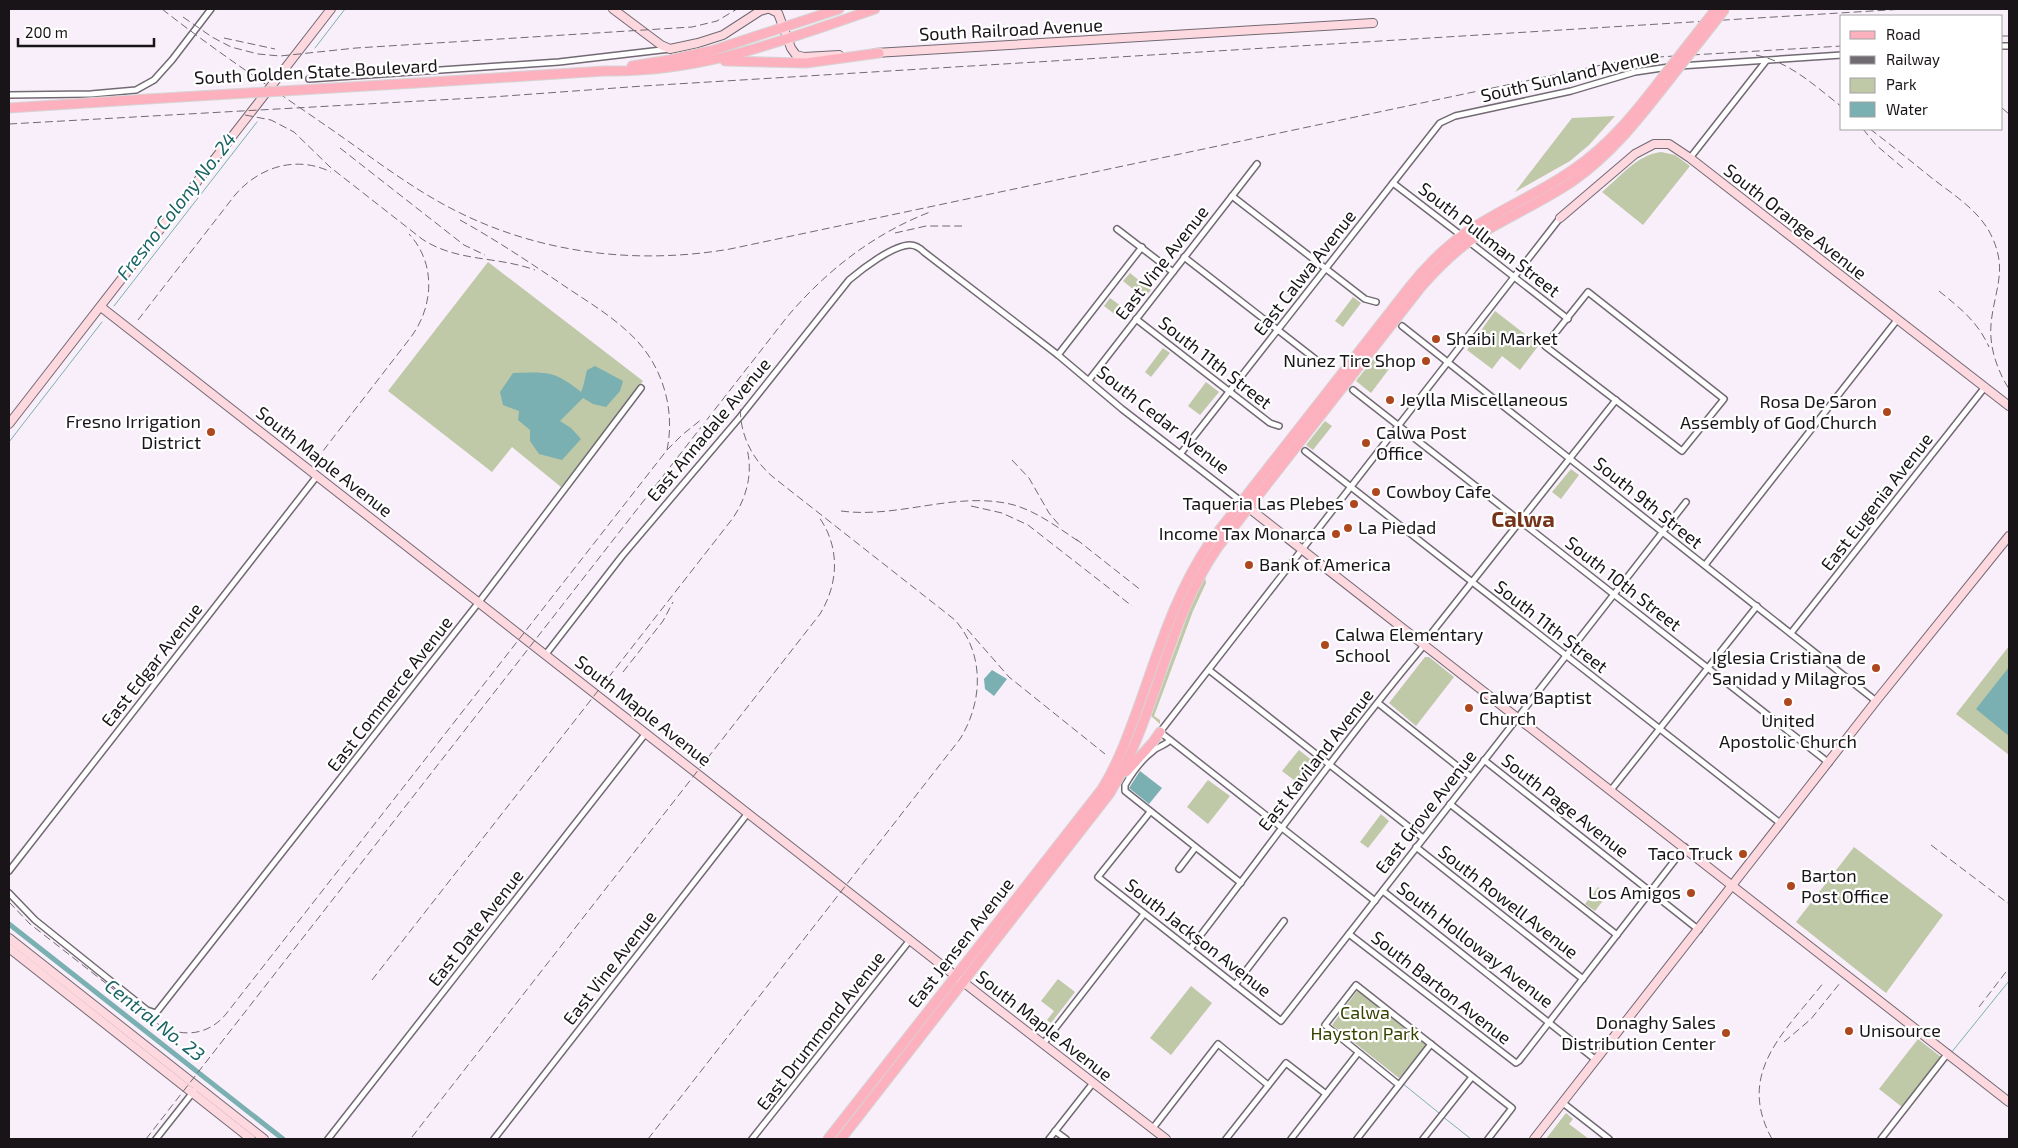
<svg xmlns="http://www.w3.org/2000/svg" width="2018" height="1148" font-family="'Exo 2',sans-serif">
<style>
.green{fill:#bfc8a7}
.water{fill:#7ab0b1}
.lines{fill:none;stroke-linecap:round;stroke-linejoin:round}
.stream{stroke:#7ab0b1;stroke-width:1}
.canal{stroke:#7ab0b1;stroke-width:5}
.street-casing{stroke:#726a73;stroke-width:8}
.secondary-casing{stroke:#726a73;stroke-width:10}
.primary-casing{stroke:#d5d5d5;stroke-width:11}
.street{stroke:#fff;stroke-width:5}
.secondary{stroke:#fed8df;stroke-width:8}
.primary{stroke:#fdb1be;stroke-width:9}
.rail{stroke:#706a71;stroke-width:1;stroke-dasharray:8 4;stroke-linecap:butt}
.primary-bridge-casing{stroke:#d5d5d5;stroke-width:11;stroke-linecap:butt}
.primary-bridge{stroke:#fdb1be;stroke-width:9}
.poi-dot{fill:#ad471e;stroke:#fff;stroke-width:2}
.labels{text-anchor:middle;stroke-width:4.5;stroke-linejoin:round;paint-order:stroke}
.street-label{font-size:18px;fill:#181418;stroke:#fff}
.poi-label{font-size:18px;fill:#181418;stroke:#fff;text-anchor:start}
.park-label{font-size:18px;fill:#374300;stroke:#fff}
.water-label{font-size:19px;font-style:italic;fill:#1a6466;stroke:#fff}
.district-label{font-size:22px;font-weight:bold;fill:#75331a;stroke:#fff}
</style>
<rect width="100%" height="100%" fill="#f8effa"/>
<g class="green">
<polygon points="1615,116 1589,145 1570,161 1515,192 1572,118"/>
<path d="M1661,152L1675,155L1690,166L1643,225L1602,192C1619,178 1638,154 1661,152Z"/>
<polygon points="488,262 643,381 561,487 512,447 492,472 388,391"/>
<polygon points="1130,273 1151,290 1144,298 1123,281"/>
<polygon points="1353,297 1361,303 1343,327 1335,321"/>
<polygon points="1110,298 1132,314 1125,322 1104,306"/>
<polygon points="1495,311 1539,345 1520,370 1502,356 1492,369 1467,350"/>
<polygon points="1163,348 1170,353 1151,377 1145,372"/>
<polygon points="1375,357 1389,369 1371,393 1356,381"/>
<polygon points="1206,382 1219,392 1200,415 1188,406"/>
<polygon points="1325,421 1332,426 1313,450 1306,445"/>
<polygon points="1571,469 1579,475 1561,499 1552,492"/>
<polygon points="1205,576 1206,583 1193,611 1154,716 1160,720 1160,724 1151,716 1190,609"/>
<polygon points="2009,646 2009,755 1956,714"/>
<polygon points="1425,657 1429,657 1454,677 1416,726 1389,703"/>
<polygon points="1299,750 1319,766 1303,787 1282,771"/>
<polygon points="1208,780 1230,796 1208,824 1187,807"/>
<polygon points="1381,814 1389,821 1368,848 1360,842"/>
<polygon points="1854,847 1943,915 1886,993 1796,922"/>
<polygon points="1598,887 1608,894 1595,911 1585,904"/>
<polygon points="1058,979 1075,992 1051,1023 1047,1020 1054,1011 1041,1001"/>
<polygon points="1191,986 1212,1003 1171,1055 1150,1038"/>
<polygon points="1357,991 1361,993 1425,1044 1425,1047 1399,1078 1332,1025"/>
<polygon points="1918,1039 1941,1057 1902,1107 1879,1089"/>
<polygon points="1566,1113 1573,1119 1569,1124 1589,1139 1546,1139"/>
</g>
<g class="water">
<path d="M595,366L623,381L620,391L606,407L593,404L583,398L560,421L571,428L581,439L562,460L539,454L530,441V430L518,420L519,411L503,405L500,392L513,373C547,372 554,370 581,392L583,387L587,370Z"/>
<polygon points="2009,667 2009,736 1976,709"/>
<polygon points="992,670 1007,679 994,696 985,689 984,679"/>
<polygon points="1140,771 1162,788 1149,804 1129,788"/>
</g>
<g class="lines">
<g class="stream">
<polyline points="315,48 345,9"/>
<polyline points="114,306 257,122"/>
<polyline points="9,442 102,322"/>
<polyline points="1951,1053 2009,981"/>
<polyline points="1402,1083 1439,1113"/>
<polyline points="1442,1116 1471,1139"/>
<polyline points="1885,1139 1947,1059"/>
</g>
<polyline class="canal" points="9,924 283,1139"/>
<defs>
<g id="street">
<polyline points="2002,46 2009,46"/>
<polyline points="1680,66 1842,55"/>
<polyline points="309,79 559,62 670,49"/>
<polyline points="9,95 91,94 136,90 154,80 172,60 211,9"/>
<polyline points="1690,158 1766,61"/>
<polyline points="1393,183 1462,236"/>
<polyline points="1232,196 1365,299 1376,302"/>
<polyline points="1117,229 1173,272"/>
<polyline points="1468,241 1568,319"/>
<polyline points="1184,257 1319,362 1328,365"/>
<polygon points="1588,292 1724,399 1682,451 1545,346"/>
<polyline points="1136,319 1270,423 1279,426"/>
<polyline points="1402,326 1876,701"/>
<polyline points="1058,355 1142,247"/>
<polyline points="1089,380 1257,164"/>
<polyline points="1353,390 1829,763"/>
<polyline points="1305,451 1780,823"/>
<polyline points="1181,453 1440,123 1455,116 1571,91 1635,72 1669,67"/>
<polyline points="1705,565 1897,320"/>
<polyline points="1791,633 1985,387"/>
<path d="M546,654L622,556L740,417L849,280C862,269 893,245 910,245C916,245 920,248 924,252L1058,355L1122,409L1242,502"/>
<polyline points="1209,670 1423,838"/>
<polyline points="1378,703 1471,777"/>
<path d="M1170,740C1165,746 1158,746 1153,751C1141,760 1132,773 1125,785V791L1241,883"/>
<polyline points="1484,760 1699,930"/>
<polyline points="1611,790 1757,606"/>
<polyline points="1450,804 1617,935"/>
<polyline points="1150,812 1098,877 1281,1021 1686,502"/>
<polyline points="1416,847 1583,979"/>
<polyline points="1179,869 1195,848"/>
<polyline points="9,871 317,476"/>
<polyline points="1383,891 1596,1060"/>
<polyline points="9,893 35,920 147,1010 156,1013 479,602 641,388"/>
<polyline points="1375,901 1160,732 1560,218"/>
<polyline points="1349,934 1516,1063 1519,1061 1685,847"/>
<path d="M1190,949C1267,850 1340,746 1421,649L1430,635L1616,400"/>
<polyline points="1235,985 1284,921"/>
<polyline points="1043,1044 1144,914"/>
<polyline points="1399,1085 1325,1025 1356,985 1512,1108 1488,1139"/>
<polyline points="1563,1103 1609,1139"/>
<polyline points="1153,1128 1218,1044 1268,1085"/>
<polyline points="1055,1131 1066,1139"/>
<polyline points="156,1139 194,1091"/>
<polyline points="328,1139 646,733"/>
<polyline points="494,1139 748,813"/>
<polyline points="752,1139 910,940"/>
<polyline points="1049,1139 1093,1083"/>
<polyline points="1226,1139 1286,1063 1326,1094"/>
<polyline points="1291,1139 1358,1053"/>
<polyline points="1357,1139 1431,1044"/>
<polyline points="1423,1139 1472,1077"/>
<polyline points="1881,1139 1948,1053"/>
</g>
<g id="secondary">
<polyline points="613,9 661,45 670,49 698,43 723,35 760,11 767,9"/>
<polyline points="770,9 778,13 791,48 796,55 804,57 839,55"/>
<polyline points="875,53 1373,23"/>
<polyline points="1560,218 1635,154 1654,144 1669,144 1690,158 2009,406"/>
<polyline points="101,307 985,999 1166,1139"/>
<polyline points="9,424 331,9"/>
<path d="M1245,505C1501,702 1755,902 2009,1102"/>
<polyline points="9,938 264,1139"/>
<polyline points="9,948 251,1139"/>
<polyline points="1534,1139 1876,701 2009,536"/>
</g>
<g id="primary">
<polyline points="725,61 806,63 879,53"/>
<polyline points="632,66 669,60 714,50 839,9"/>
<path d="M416,83L604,71C703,73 783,40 875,9"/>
<polyline points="9,108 148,99"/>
<polyline points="1126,772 1153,742 1160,732"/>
<path d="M828,1139L1102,789C1118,763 1128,735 1139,705C1159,649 1176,592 1210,542L1408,289C1425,267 1445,247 1468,231C1502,208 1540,193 1574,169C1609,145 1635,113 1661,79"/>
<path d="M841,1139L1110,793C1157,716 1166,622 1218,547L1421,287C1436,270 1453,253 1471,240C1504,218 1541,203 1573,181C1613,153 1641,116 1670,79"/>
</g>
</defs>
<use href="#street" class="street-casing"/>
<use href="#secondary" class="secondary-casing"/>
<use href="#primary" class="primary-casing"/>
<use href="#street" class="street"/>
<use href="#secondary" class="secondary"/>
<use href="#primary" class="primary"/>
<g class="rail">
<path d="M162,9C214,50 270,87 325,125C363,151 400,180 441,203C529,252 631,266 730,249L1611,63L1658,57L1842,46"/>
<polyline points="183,17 212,37 231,47 258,54 280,56 356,48 692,27 717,21 737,9"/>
<polyline points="2002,36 2009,36"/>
<polyline points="224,38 275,49"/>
<path d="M1756,55C1790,62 1815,86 1842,107"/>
<polyline points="2002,108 2009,114"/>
<path d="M245,115L271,120L294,132L330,167L422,239C456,262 497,256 535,270"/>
<polyline points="9,124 492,97 643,86 1905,9"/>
<polyline points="1863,129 1876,145 1903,168"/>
<path d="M1870,129C1891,145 1912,162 1933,179C1954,195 1981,212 1992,237C2008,271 1994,291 1991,324C1989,347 1997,370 2009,389"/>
<polyline points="340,148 464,245 485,255"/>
<path d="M460,220C496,240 529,262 563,285C585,300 609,314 628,332C661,361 676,407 667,450"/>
<polyline points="895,233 926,226 962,226"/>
<path d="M1939,291C1960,308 1978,322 1989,347"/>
<path d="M138,320L235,195C259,167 296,155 331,172"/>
<path d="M316,460L411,337C434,306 436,263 409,234"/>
<polyline points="1012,460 1029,478 1049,513 1060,526"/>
<polyline points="971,506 1002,513 1028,525 1132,606"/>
<path d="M841,511C899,519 957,490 1014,505C1038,512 1060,529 1081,543"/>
<polyline points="1076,539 1142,591"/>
<polyline points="967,629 1009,677 1105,754"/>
<polyline points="623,672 663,621 673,602"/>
<polyline points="1931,845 2009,904"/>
<path d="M9,902L30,924L158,1024C181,1038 208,1036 226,1014L667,450L682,435L702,419"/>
<path d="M372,980L733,518C747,497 753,473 747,449"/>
<polyline points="1979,1007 2009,968"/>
<polyline points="1784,1042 1811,1019 1840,983"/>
<path d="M412,1137L820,614C839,583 840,547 819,517"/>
<path d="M146,1139L787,317C826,271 873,234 930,212"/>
<path d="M648,1139L960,739C983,702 985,654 955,620L773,477C741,450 731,408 750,371"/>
<path d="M1772,1139C1735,1072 1786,1031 1824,982"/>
</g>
<defs>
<g id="primary-bridge">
<polyline points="1661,79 1716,9"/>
<polyline points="1670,79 1725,9"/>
<polyline points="148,99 416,83"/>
</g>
</defs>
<use href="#primary-bridge" class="primary-bridge-casing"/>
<use href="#primary-bridge" class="primary-bridge"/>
</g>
<g class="poi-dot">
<circle cx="1436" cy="339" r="5"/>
<circle cx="1426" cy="361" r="5"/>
<circle cx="1390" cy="400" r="5"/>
<circle cx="1887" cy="412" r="5"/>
<circle cx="211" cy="432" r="5"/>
<circle cx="1366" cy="443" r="5"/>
<circle cx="1376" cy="492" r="5"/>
<circle cx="1354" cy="504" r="5"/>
<circle cx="1348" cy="528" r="5"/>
<circle cx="1336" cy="534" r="5"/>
<circle cx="1249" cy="565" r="5"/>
<circle cx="1325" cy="645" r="5"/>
<circle cx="1876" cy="668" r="5"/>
<circle cx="1788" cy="702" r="5"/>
<circle cx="1469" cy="708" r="5"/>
<circle cx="1743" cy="854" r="5"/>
<circle cx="1791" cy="886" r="5"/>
<circle cx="1691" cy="893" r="5"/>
<circle cx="1849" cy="1031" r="5"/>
<circle cx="1726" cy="1033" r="5"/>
</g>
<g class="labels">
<g class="street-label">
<text transform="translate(1011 30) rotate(-3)" y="6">South Railroad Avenue</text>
<text transform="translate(316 72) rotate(-3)" y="6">South Golden State Boulevard</text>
<text transform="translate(1570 76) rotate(-13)" y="6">South Sunland Avenue</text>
<text transform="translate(1795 222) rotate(38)" y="6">South Orange Avenue</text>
<text transform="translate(1489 240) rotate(38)" y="6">South Pullman Street</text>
<text transform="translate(1162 263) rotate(-52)" y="6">East Vine Avenue</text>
<text transform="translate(1305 273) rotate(-52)" y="6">East Calwa Avenue</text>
<text transform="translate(1215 363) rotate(38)" y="6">South 11th Street</text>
<text transform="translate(1163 420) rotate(38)" y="6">South Cedar Avenue</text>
<text transform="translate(709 430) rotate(-50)" y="6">East Annadale Avenue</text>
<text transform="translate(324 462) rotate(38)" y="6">South Maple Avenue</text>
<text transform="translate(1877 502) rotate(-52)" y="6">East Eugenia Avenue</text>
<text transform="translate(1648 503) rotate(39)" y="6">South 9th Street</text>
<text transform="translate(1623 584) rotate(38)" y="6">South 10th Street</text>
<text transform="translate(1551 627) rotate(38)" y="6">South 11th Street</text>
<text transform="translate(152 665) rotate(-52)" y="6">East Edgar Avenue</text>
<text transform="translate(390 694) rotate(-52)" y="6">East Commerce Avenue</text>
<text transform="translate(643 711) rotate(38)" y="6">South Maple Avenue</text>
<text transform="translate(1316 760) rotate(-52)" y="6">East Kaviland Avenue</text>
<text transform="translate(1565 806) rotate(38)" y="6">South Page Avenue</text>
<text transform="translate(1426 812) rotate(-52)" y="6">East Grove Avenue</text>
<text transform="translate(1508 902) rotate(38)" y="6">South Rowell Avenue</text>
<text transform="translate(476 928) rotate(-52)" y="6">East Date Avenue</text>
<text transform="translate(1198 938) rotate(38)" y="6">South Jackson Avenue</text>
<text transform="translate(961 943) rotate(-52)" y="6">East Jensen Avenue</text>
<text transform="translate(1475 945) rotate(38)" y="6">South Holloway Avenue</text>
<text transform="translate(610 968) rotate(-52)" y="6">East Vine Avenue</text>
<text transform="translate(1441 988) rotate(38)" y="6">South Barton Avenue</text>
<text transform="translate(1044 1026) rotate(38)" y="6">South Maple Avenue</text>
<text transform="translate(821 1031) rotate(-52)" y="6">East Drummond Avenue</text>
</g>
<g class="poi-label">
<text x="1446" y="345">Shaibi Market</text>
<text x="1416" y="367" text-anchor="end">Nunez Tire Shop</text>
<text x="1400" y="406">Jeylla Miscellaneous</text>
<text x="1877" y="408" text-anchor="end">Rosa De Saron<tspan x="1877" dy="21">Assembly of God Church</tspan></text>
<text x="201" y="428" text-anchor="end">Fresno Irrigation<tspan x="201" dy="21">District</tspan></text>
<text x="1376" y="439">Calwa Post<tspan x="1376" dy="21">Office</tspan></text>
<text x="1386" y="498">Cowboy Cafe</text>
<text x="1344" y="510" text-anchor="end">Taqueria Las Plebes</text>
<text x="1358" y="534">La Piedad</text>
<text x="1326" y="540" text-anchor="end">Income Tax Monarca</text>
<text x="1259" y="571">Bank of America</text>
<text x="1335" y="641">Calwa Elementary<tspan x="1335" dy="21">School</tspan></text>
<text x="1866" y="664" text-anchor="end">Iglesia Cristiana de<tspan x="1866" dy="21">Sanidad y Milagros</tspan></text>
<text x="1479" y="704">Calwa Baptist<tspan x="1479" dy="21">Church</tspan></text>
<text x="1788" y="727" text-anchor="middle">United<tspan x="1788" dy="21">Apostolic Church</tspan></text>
<text x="1733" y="860" text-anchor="end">Taco Truck</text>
<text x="1801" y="882">Barton<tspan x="1801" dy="21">Post Office</tspan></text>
<text x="1681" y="899" text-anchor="end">Los Amigos</text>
<text x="1716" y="1029" text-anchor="end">Donaghy Sales<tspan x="1716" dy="21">Distribution Center</tspan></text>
<text x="1859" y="1037">Unisource</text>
</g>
<g class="park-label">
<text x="1365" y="1019">Calwa<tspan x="1365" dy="21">Hayston Park</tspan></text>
</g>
<g class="water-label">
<text transform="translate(176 206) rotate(-52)" y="7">Fresno Colony No. 24</text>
<text transform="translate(155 1020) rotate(38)" y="7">Central No. 23</text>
</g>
<g class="district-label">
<text x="1523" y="527">Calwa</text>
</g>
</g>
<rect width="2018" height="1148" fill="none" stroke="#181418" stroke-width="20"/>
<rect x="1840" y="15" width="162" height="115" fill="#ffffff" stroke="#a3a1a3"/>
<rect x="1850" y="31" width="25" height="8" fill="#fdb1be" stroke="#a3a1a3"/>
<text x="1886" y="40" font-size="15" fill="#181418">Road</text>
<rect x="1850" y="56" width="25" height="8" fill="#706a71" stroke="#a3a1a3"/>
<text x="1886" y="65" font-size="15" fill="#181418">Railway</text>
<rect x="1850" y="78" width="25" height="15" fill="#bfc8a7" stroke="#a3a1a3"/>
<text x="1886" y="90" font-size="15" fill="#181418">Park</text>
<rect x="1850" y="102" width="25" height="15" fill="#7ab0b1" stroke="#a3a1a3"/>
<text x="1886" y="115" font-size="15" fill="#181418">Water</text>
<path d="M18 38v8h136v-8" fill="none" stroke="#181418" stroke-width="2.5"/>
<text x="25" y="38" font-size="15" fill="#181418" stroke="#ffffff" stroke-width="4" paint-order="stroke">200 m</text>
</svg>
